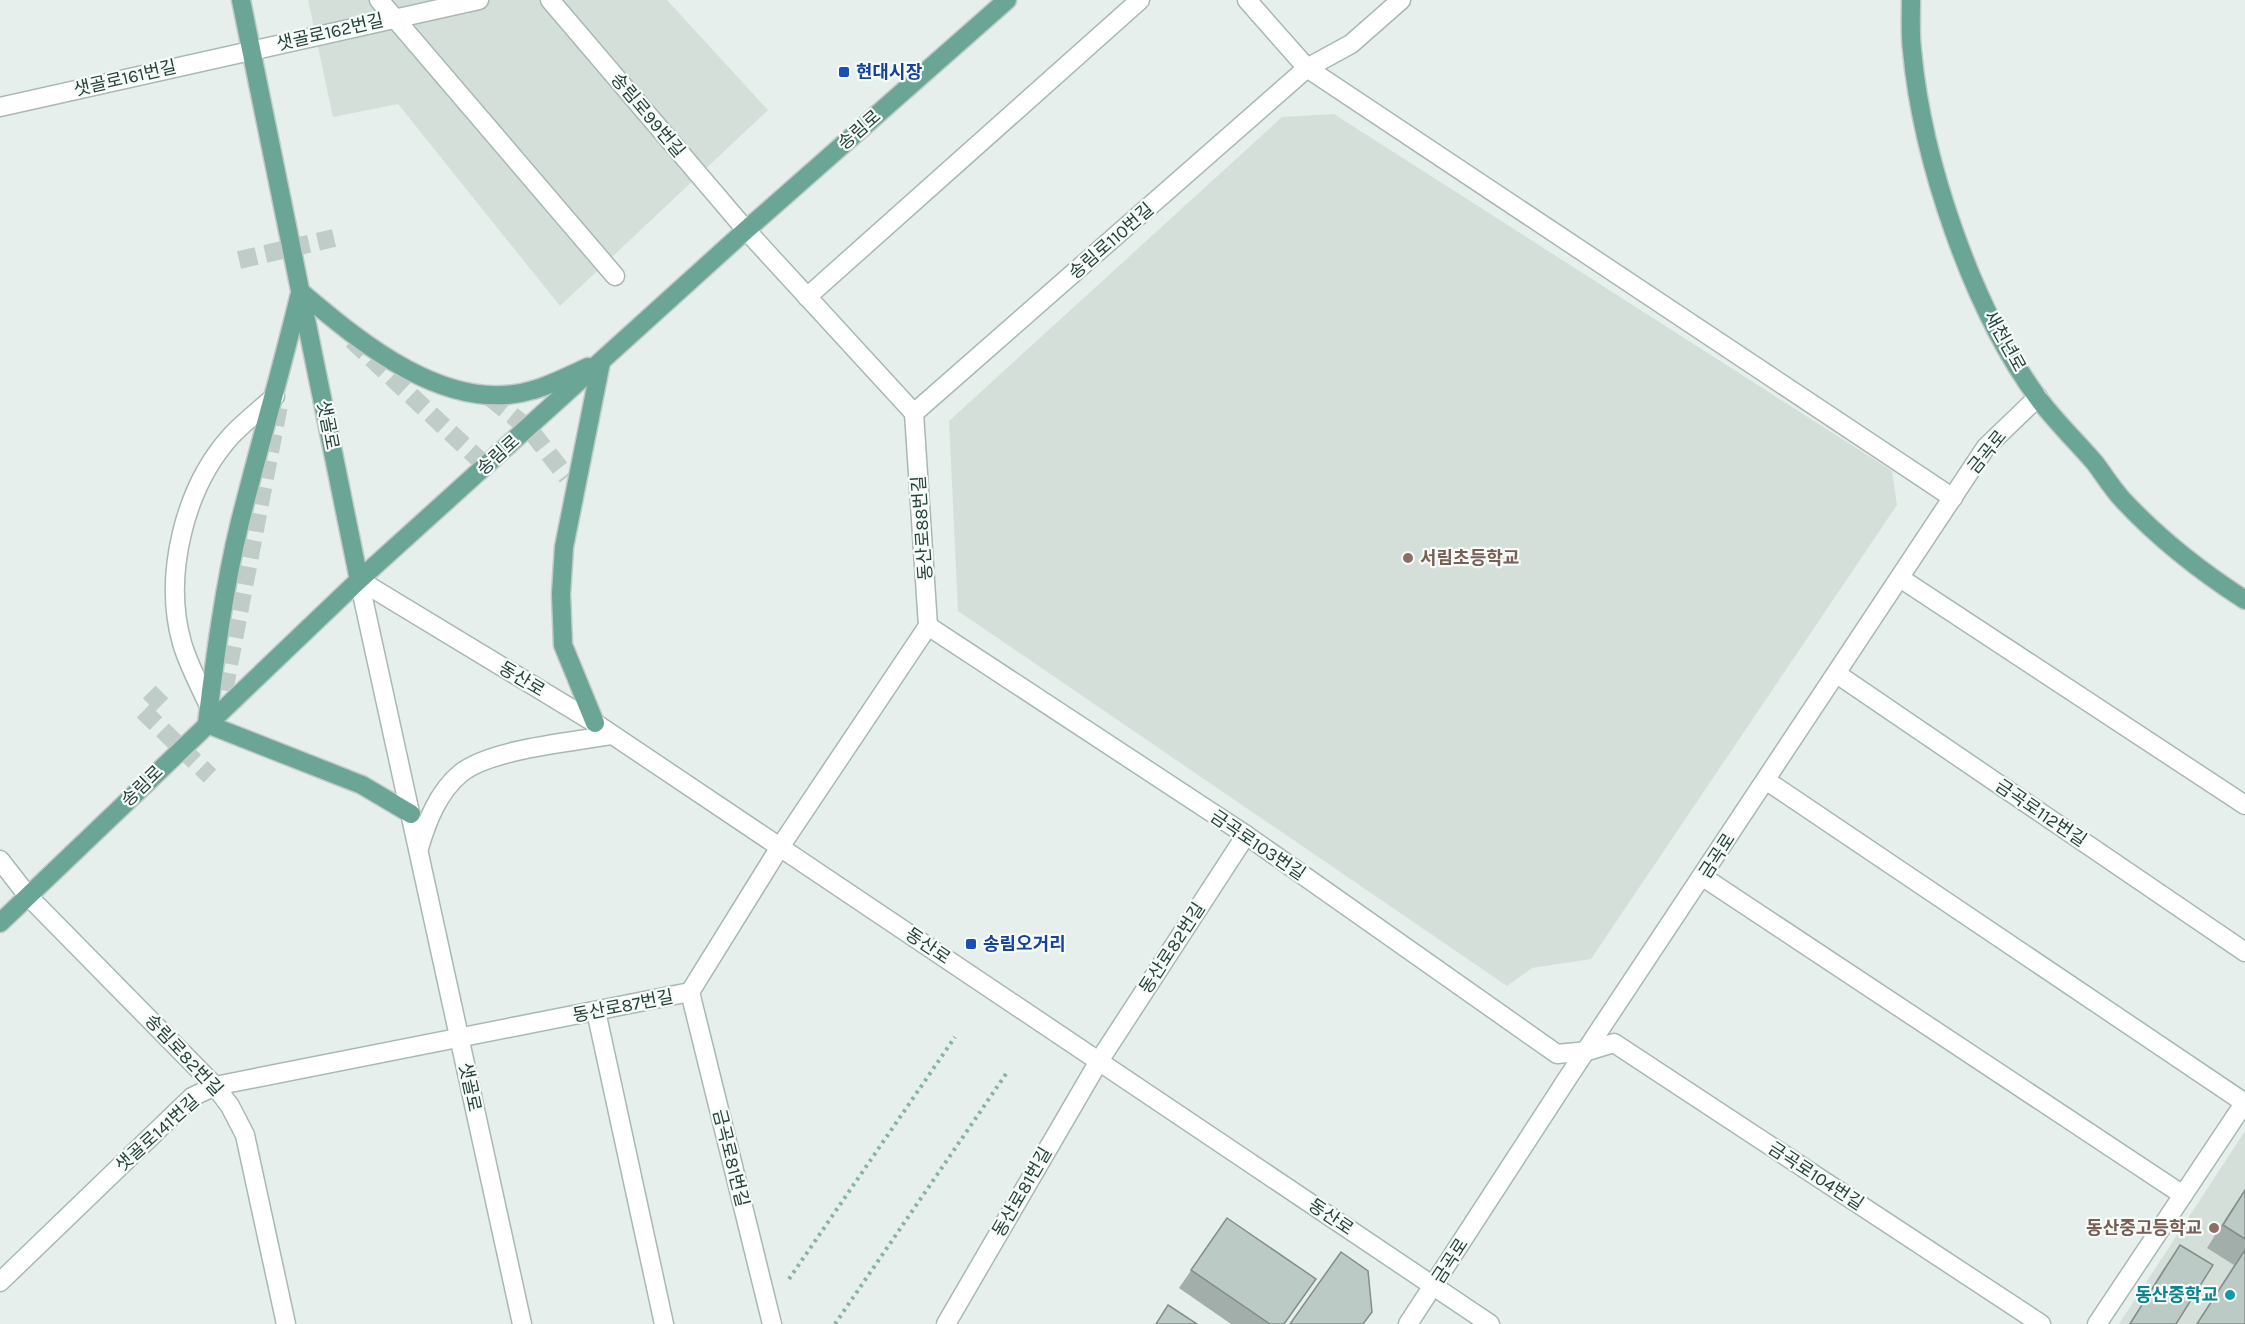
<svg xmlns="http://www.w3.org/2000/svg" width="2245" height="1324" font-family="Karla,'Noto Sans KR',sans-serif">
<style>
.built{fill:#d4dfda}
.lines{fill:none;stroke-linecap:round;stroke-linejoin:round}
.minor-tunnel{stroke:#bfccc8;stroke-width:18;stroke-dasharray:18 9;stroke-linecap:butt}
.minor-casing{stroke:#a8b8b2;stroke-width:21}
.major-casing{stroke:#c2cac8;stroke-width:21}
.path{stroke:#86b3a5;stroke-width:4;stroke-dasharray:3 4.5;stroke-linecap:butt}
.minor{stroke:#fff;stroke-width:18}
.major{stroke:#6aa596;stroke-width:18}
.wall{fill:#a1aea9}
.building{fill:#bbcac4;stroke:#838d89;stroke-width:1.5}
.transit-dot{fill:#1a4fb4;stroke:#f7fbf9;stroke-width:2}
.education-dot{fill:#8d6e63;stroke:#f7fbf9;stroke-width:2}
.culture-dot{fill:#0f9aa8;stroke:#f7fbf9;stroke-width:2}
.labels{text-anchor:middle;stroke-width:4.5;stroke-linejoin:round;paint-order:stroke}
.street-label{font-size:18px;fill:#24423a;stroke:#f7fbf9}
.transit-label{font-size:18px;font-weight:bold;fill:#164399;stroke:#f7fbf9;text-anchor:start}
.education-label{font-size:18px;font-weight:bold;fill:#785e54;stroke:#f7fbf9;text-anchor:start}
.culture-label{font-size:18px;font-weight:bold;fill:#0d838f;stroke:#f7fbf9;text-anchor:end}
</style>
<rect width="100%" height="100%" fill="#e6efeb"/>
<g class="built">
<polygon points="308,0 667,0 768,110 560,306 398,104 333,117"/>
<polygon points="1334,114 1892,471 1897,505 1591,959 1532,968 1507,986 958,611 949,421 1282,117"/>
<polygon points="2245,1131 2245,1324 2119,1324"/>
</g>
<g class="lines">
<g class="minor-tunnel">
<polyline points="239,260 334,238"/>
<polyline points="352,340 488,468"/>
<polyline points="491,398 530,430 567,477"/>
<polyline points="162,692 143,711 210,776"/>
<polyline points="219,717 280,400"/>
</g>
<defs>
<g id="minor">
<polyline points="379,0 615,276"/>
<polyline points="1247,0 1307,68 1953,498"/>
<polyline points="0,107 479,0"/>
<polyline points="807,297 1140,0"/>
<polyline points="914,413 1307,68 1351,44 1401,0"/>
<polyline points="1900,578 2245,805"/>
<polyline points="359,580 595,723 1490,1324"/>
<polyline points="359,580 522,1324"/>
<polyline points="928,626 1246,835 1557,1054 1588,1051 1614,1043 2041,1324"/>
<polyline points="1837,674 2245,952"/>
<path d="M209,706C200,686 188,664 182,643C163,576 184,488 231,436C244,422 261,409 275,396"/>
<polyline points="1767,781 2245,1103"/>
<path d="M419,848C427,821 438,792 461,773C491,749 573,742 612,735"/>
<polyline points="0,860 28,896 215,1086 230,1106 245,1135 286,1324"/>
<polyline points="1703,877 2183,1195"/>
<polyline points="690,992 772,1324"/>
<polyline points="596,1011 664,1324"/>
<polyline points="0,1282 192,1097 215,1086 690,992 780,847 928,626 914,413 746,230 550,0"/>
<polyline points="946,1324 1099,1061 1246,835"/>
<polyline points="1408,1324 1569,1076 1986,447 2038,397"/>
<polyline points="2097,1324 2245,1102"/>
</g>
<g id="major">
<polyline points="241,0 359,580"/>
<path d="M1911,0C1911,17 1910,34 1912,50C1922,160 1972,308 2038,398C2055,421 2076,441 2095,463C2104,475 2112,488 2122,499C2159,539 2200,571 2245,600"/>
<path d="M301,292C360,342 448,416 533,390C552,385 570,375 588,367"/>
<polyline points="595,723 563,645 561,594 564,547 601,362"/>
<path d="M207,724C215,657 224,587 240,522C259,446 281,372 299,297"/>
<polyline points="207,724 362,785 411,814"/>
<polyline points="0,923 359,580 746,230 1007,0"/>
</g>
</defs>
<use href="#minor" class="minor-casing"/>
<use href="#major" class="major-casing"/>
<g class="path">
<polyline points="789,1279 955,1037"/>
<polyline points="835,1324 1008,1071"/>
</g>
<use href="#minor" class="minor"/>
<use href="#major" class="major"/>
</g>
<g class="wall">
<polygon points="2245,1190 2245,1324 2196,1324 2234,1265 2207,1248 2229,1213"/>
<polygon points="1227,1218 1284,1324 1231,1324 1179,1288"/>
<polygon points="2180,1245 2176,1324 2129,1324 2164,1268"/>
</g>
<g class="building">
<polygon points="2245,1190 2245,1239 2223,1225"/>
<polygon points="1227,1218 1316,1279 1284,1324 1270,1324 1191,1270"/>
<polygon points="2180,1245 2213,1265 2176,1324 2130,1324"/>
<polygon points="2245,1250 2245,1324 2197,1324"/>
<polygon points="1341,1252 1368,1271 1372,1312 1363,1324 1290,1324"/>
<polygon points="1168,1305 1197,1324 1156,1324"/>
</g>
<g class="transit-dot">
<rect x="838" y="66" width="12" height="12" rx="3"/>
<rect x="965" y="938" width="12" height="12" rx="3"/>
</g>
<g class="education-dot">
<circle cx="1408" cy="558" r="6"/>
<circle cx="2214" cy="1228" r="6"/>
</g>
<circle class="culture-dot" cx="2230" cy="1295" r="6"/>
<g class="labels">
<g class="street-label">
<text transform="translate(330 32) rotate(-13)" y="6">샛골로162번길</text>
<text transform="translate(125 78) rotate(-13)" y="6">샛골로161번길</text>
<text transform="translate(648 115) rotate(50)" y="6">송림로99번길</text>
<text transform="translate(859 130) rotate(-41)" y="6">송림로</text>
<text transform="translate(1111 241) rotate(-41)" y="6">송림로110번길</text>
<text transform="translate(2005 341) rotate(61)" y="6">새천년로</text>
<text transform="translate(328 425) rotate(79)" y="6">샛골로</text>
<text transform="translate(1987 452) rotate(-51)" y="6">금곡로</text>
<text transform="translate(498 455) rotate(-42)" y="6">송림로</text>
<text transform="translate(922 528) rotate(-94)" y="6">동산로88번길</text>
<text transform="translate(522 679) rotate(31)" y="6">동산로</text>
<text transform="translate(142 786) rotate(-44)" y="6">송림로</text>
<text transform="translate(2041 813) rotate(34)" y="6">금곡로112번길</text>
<text transform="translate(1258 845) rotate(34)" y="6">금곡로103번길</text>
<text transform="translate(1717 856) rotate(-57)" y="6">금곡로</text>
<text transform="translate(928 946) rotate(34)" y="6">동산로</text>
<text transform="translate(1172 948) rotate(-57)" y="6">동산로82번길</text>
<text transform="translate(623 1006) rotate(-11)" y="6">동산로87번길</text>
<text transform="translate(184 1055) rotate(47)" y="6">송림로82번길</text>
<text transform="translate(470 1087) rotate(78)" y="6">샛골로</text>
<text transform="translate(157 1133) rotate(-42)" y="6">샛골로141번길</text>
<text transform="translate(731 1158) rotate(76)" y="6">금곡로81번길</text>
<text transform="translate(1816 1176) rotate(33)" y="6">금곡로104번길</text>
<text transform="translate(1022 1192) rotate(-60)" y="6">동산로81번길</text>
<text transform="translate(1331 1217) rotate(34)" y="6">동산로</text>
<text transform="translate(1450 1261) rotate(-57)" y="6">금곡로</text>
</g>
<g class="transit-label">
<text x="856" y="78">현대시장</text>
<text x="983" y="950">송림오거리</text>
</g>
<g class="education-label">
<text x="1420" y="564">서림초등학교</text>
<text x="2202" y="1234" text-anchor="end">동산중고등학교</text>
</g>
<g class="culture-label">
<text x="2218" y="1301">동산중학교</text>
</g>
</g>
</svg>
